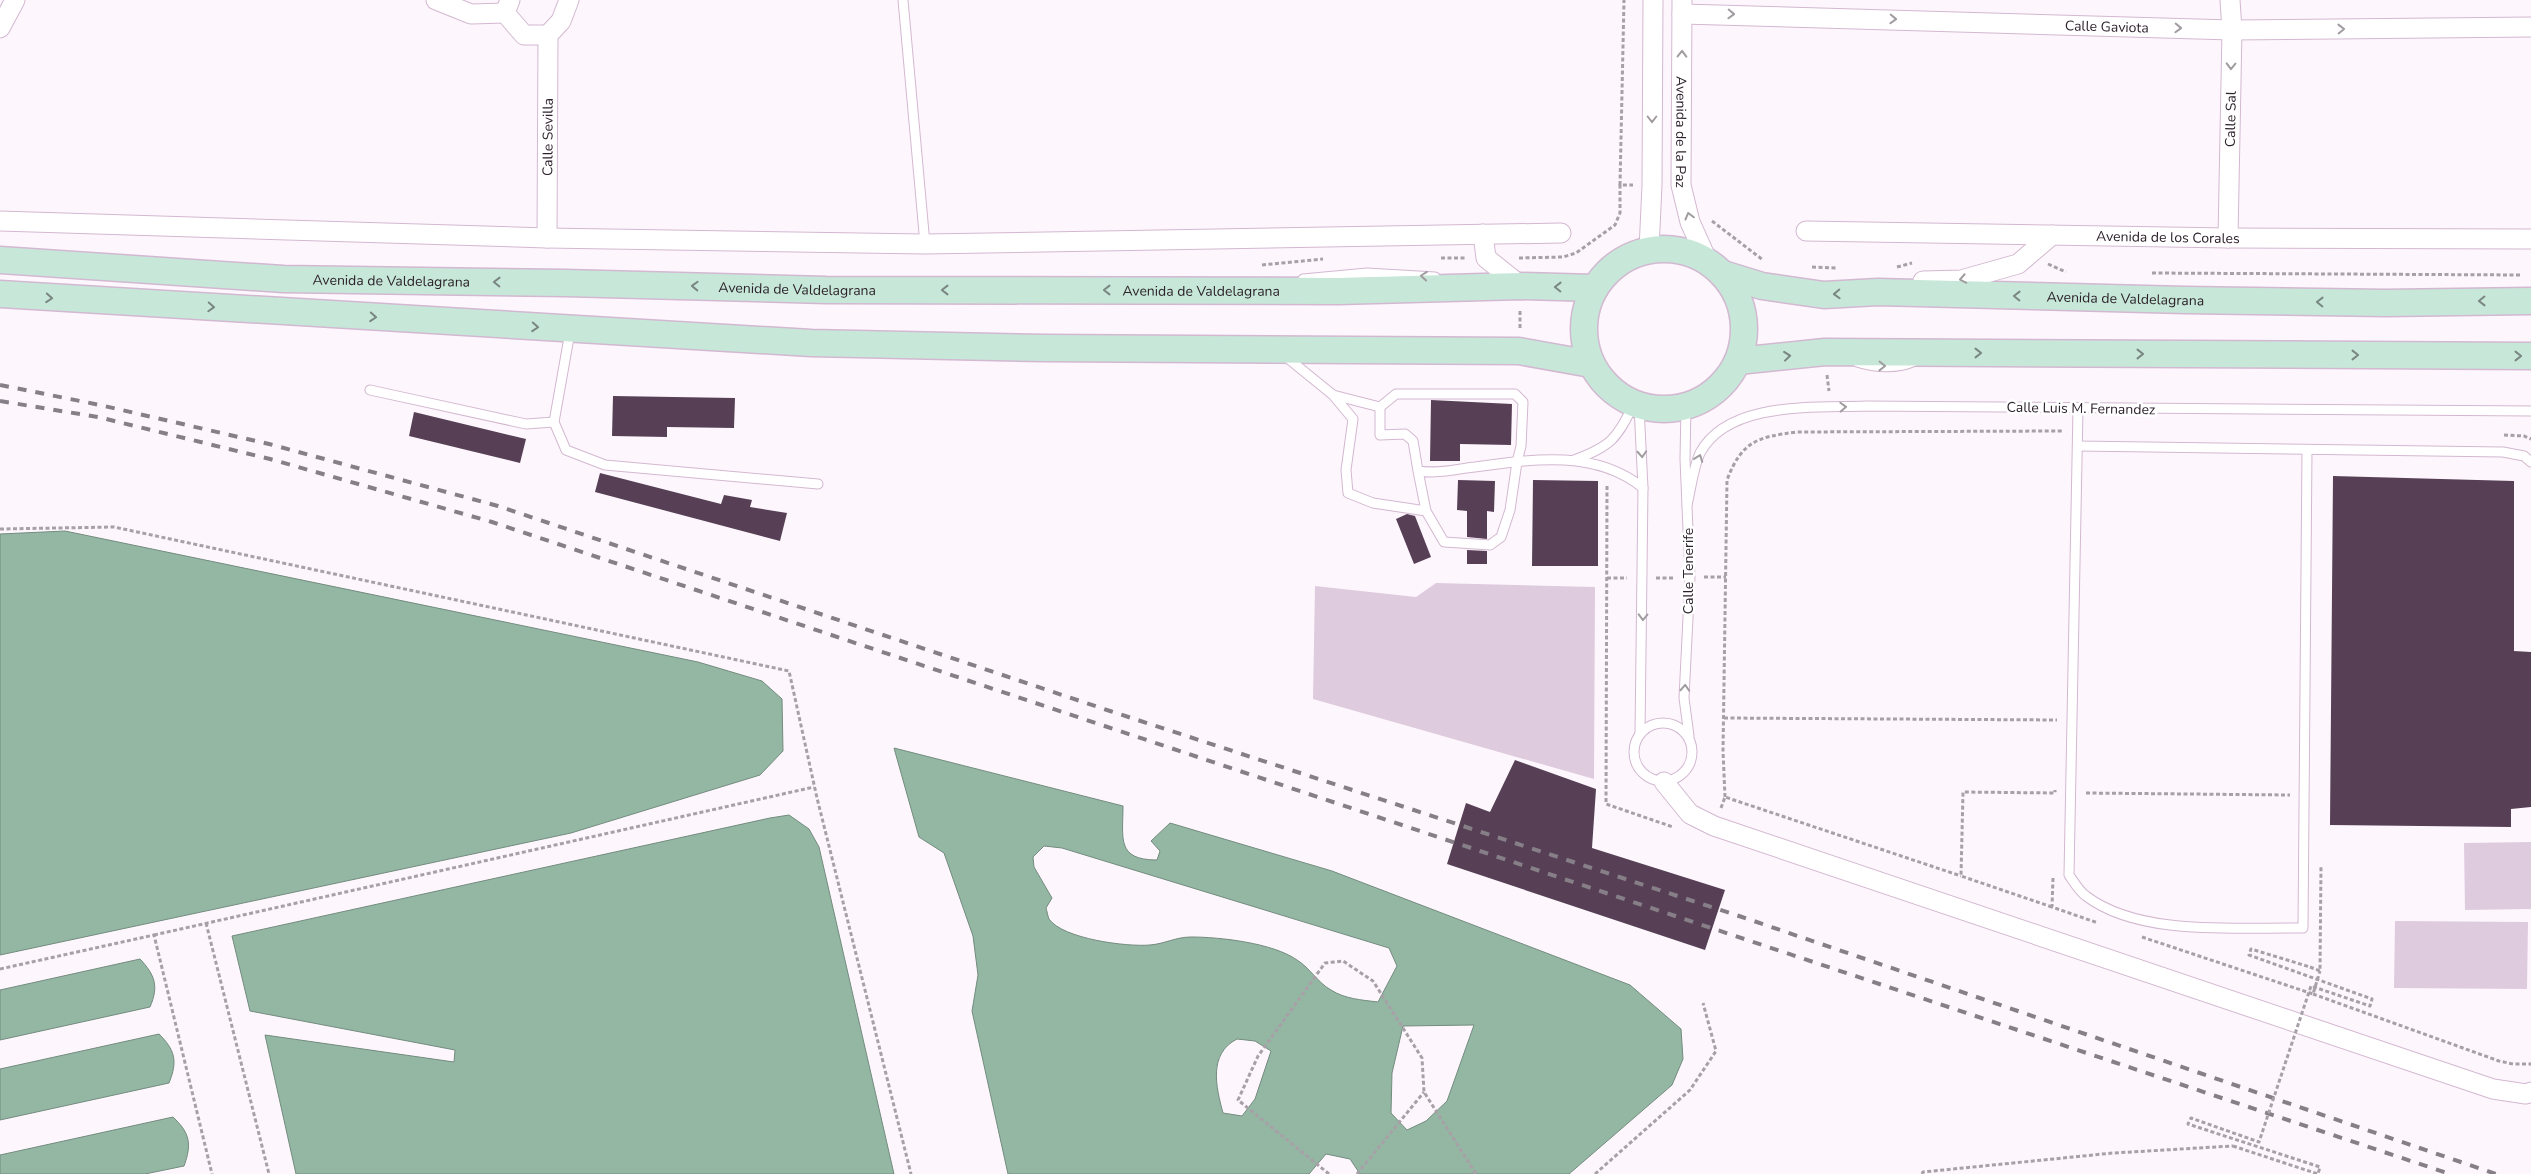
<svg xmlns="http://www.w3.org/2000/svg" width="2531" height="1174" font-family="'Nunito Sans',sans-serif">
<style>
.green{fill:#dfcbde}
.water{fill:#93b7a3;stroke:#748b7f;fill-rule:evenodd}
.building{fill:#574056}
.lines{fill:none;stroke-linecap:round;stroke-linejoin:round}
.service-casing{stroke:#d3b8d1;stroke-width:11}
.minor-casing{stroke:#d3b8d1;stroke-width:21}
.secondary-casing{stroke:#d3b8d1;stroke-width:29}
.path{stroke:#a8a0a7;stroke-width:3;stroke-dasharray:4 2.5;stroke-linecap:butt}
.service{stroke:#fff;stroke-width:9}
.minor{stroke:#fff;stroke-width:19}
.secondary{stroke:#c7e8d9;stroke-width:26}
.rail{stroke:#877f87;stroke-width:4;stroke-dasharray:9 9;stroke-linecap:butt}
.path-bridge{stroke:#a8a0a7;stroke-width:3;stroke-dasharray:4 2.5;stroke-linecap:butt}
.oneway{stroke:#a09ca0}
.oneway2{stroke:#7a8682}
.labels{text-anchor:middle;stroke-width:5;stroke-linejoin:round;paint-order:stroke}
.street-label{font-size:14px;fill:#2d232c;stroke:#fff}
</style>
<rect width="100%" height="100%" fill="#fdf7fd"/>
<g class="green">
<polygon points="1436,583 1595,587 1594,779 1313,699 1315,586 1416,597"/>
<polygon points="2531,842 2531,909 2465,910 2464,843"/>
<polygon points="2395,921 2528,922 2527,989 2394,988"/>
</g>
<g class="water">
<polygon points="65,531 698,662 762,681 782,699 783,751 760,775 571,833 0,955 0,534"/>
<path d="M894,748L1123,806C1123,838 1116,860 1157,860L1160,851L1151,841L1170,823L1332,871L1630,985L1681,1029L1683,1059L1672,1085L1569,1174H1360L1350,1159L1326,1154L1309,1174H1008L972,1011L978,975L973,936L944,853L919,837ZM1044,846L1062,848L1389,948L1397,966L1378,1002C1362,1000 1345,999 1331,990C1318,983 1310,968 1297,960C1273,943 1220,937 1191,937C1176,937 1164,944 1150,945C1127,947 1063,939 1049,919C1048,917 1047,911 1046,908L1052,898L1034,867L1033,857ZM1474,1025L1447,1101L1426,1121L1407,1130L1391,1113L1392,1073L1403,1026ZM1237,1039L1255,1041L1271,1051L1255,1099L1242,1116L1223,1113C1216,1087 1208,1054 1237,1039Z"/>
<polygon points="789,815 809,829 819,847 894,1174 296,1174 265,1035 454,1062 455,1050 250,1011 232,936 770,818"/>
<path d="M140,959C155,975 159,986 150,1007L0,1040V990Z"/>
<path d="M159,1034C175,1050 178,1061 169,1083L0,1120V1069Z"/>
<path d="M173,1117C190,1133 192,1144 184,1166L145,1174H0V1155Z"/>
</g>
<g class="building">
<polygon points="613,396 735,398 734,428 667,427 667,437 612,436"/>
<polygon points="1431,400 1512,404 1511,445 1460,444 1460,461 1430,461"/>
<polygon points="414,412 526,439 520,463 409,436"/>
<polygon points="600,473 721,504 724,495 752,500 750,507 787,513 780,541 595,492"/>
<polygon points="2333,476 2514,481 2514,651 2531,652 2531,807 2511,809 2511,827 2330,825"/>
<polygon points="1458,480 1495,481 1494,512 1487,511 1487,539 1467,537 1467,511 1457,510"/>
<polygon points="1533,480 1598,481 1598,566 1532,566"/>
<polygon points="1407,514 1415,516 1431,557 1414,564 1396,519"/>
<polygon points="1467,550 1487,551 1487,564 1467,564"/>
<polygon points="1515,760 1596,789 1592,848 1725,890 1705,950 1447,864 1466,803 1490,812"/>
</g>
<g class="lines">
<defs>
<g id="service">
<polyline points="903,0 925,244"/>
<polyline points="1303,279 1367,273 1435,277"/>
<polyline points="570,332 554,422 566,450 605,465 818,484"/>
<polyline points="1285,356 1333,395 1353,419 1346,470 1348,493 1373,503 1426,511"/>
<path d="M1857,362C1875,368 1898,369 1915,361"/>
<polyline points="370,390 526,424 554,422"/>
<polyline points="1333,395 1380,407"/>
<polyline points="1639,406 1643,488 1640,734"/>
<polyline points="1686,406 1685,459 1690,577 1684,698 1689,736"/>
<path d="M2078,408L2069,875C2074,882 2079,891 2086,896C2140,937 2238,927 2303,928L2307,450"/>
<polyline points="2078,446 2503,452 2524,456 2531,462"/>
<path d="M1574,460C1612,446 1616,439 1634,404"/>
<path d="M1418,471L1426,511L1444,542L1490,545L1501,537L1510,510L1517,462L1521,446L1523,402L1515,394H1396L1380,407V435L1405,434L1413,441L1418,471C1438,474 1456,469 1475,467C1532,459 1596,449 1643,488"/>
<path d="M1687,505C1691,489 1693,468 1700,453C1728,401 1814,408 1865,406L2531,411"/>
<circle cx="1663" cy="752" r="29"/>
</g>
<g id="minor">
<polyline points="436,0 471,14 505,13"/>
<polyline points="510,0 505,13 524,35 548,35"/>
<path id="s1" d="M1682,0L1681,185L1690,222L1707,260"/>
<path id="s2" d="M1682,14L2232,30L2531,27"/>
<polyline points="0,28 15,0"/>
<polyline points="0,221 547,238 925,244 1561,233"/>
<path id="s3" d="M1806,231L2228,238L2531,239"/>
<polyline points="1483,234 1486,258 1521,286"/>
<path id="s4" d="M547,238L548,35L561,21L569,0"/>
<path id="s5" d="M2228,238L2232,30L2230,0"/>
<polyline points="1649,250 1652,185 1653,0"/>
<polyline points="1923,281 1961,280 2018,264 2052,235"/>
<polyline points="1664,782 1690,814 1714,826 2493,1089 2526,1094 2531,1092"/>
</g>
<g id="secondary">
<circle cx="1664" cy="329" r="80"/>
<path id="s6" d="M0,260L283,279L565,283L826,290L1338,291L1521,286L1595,288"/>
<path id="s7" d="M1723,274L1762,286L1824,295L1878,292L2185,300L2385,303L2531,301"/>
<polyline points="0,294 811,343 1045,348 1519,351 1591,364"/>
<polyline points="1738,361 1825,352 2531,356"/>
</g>
</defs>
<use href="#service" class="service-casing"/>
<use href="#minor" class="minor-casing"/>
<use href="#secondary" class="secondary-casing"/>
<g class="path">
<polyline points="1620,185 1624,0"/>
<polyline points="1712,221 1763,260"/>
<polyline points="1441,258 1465,258"/>
<polyline points="1519,258 1563,257 1576,253 1615,225 1620,213 1620,185 1633,185"/>
<polyline points="2048,264 2066,272"/>
<polyline points="1262,265 1323,259"/>
<polyline points="1812,267 1836,268"/>
<polyline points="1897,267 1912,263"/>
<polyline points="2152,273 2520,275"/>
<polyline points="1520,328 1520,310"/>
<polyline points="1827,375 1829,391"/>
<polyline points="2504,435 2524,436 2531,439"/>
<polyline points="1607,486 1606,804 1673,827"/>
<polyline points="0,529 114,527 789,671 817,798 911,1174"/>
<polyline points="1704,577 1726,577"/>
<polyline points="1607,578 1627,578"/>
<polyline points="1656,578 1675,578"/>
<polyline points="1724,718 2057,720"/>
<polyline points="2086,793 2290,795"/>
<path d="M1725,797L1723,751L1727,480C1742,441 1757,437 1797,432L2062,431"/>
<polyline points="1721,808 1725,797 1961,876"/>
<polyline points="2053,878 2052,907 2098,923"/>
<polyline points="2052,907 1961,876 1963,792 2055,793 2055,790"/>
<polyline points="206,923 269,1174"/>
<polyline points="154,935 814,787"/>
<polyline points="2142,937 2313,994 2320,971"/>
<polyline points="2310,967 2320,971 2321,865"/>
<polyline points="0,969 154,935 212,1174"/>
<polyline points="2313,994 2499,1061 2513,1064 2531,1064"/>
<polyline points="1329,1174 1238,1100 1258,1056 1325,963 1343,961 1373,981 1422,1058 1424,1092 1476,1174"/>
<polyline points="1357,1174 1424,1092"/>
<polyline points="1595,1174 1690,1090 1716,1051 1703,1003"/>
<polyline points="1922,1174 1923,1172 2113,1153 2233,1146"/>
</g>
<use href="#service" class="service"/>
<use href="#minor" class="minor"/>
<use href="#secondary" class="secondary"/>
<g class="rail">
<polyline points="0,385 100,405 269,444 498,506 1110,711 1742,917 2496,1174"/>
<polyline points="0,401 98,417 270,459 492,522 2450,1174"/>
</g>
<polyline class="path-bridge" points="2233,1146 2318,1174 2320,1167 2188,1124 2191,1118 2259,1142 2311,986 2370,1006 2372,999 2249,955 2251,949 2310,967"/>
</g>
<defs><path id="oneway-chevron" d="M-2-3.5L2.5 0L-2 3.5" fill="none" stroke-width="1.6" stroke-linecap="round" stroke-linejoin="round" transform="scale(1.25)"/></defs>
<g class="oneway">
<use href="#oneway-chevron" transform="translate(1731 14) rotate(2)"/>
<use href="#oneway-chevron" transform="translate(1893 19) rotate(2)"/>
<use href="#oneway-chevron" transform="translate(2178 28) rotate(2)"/>
<use href="#oneway-chevron" transform="translate(2341 29) rotate(-1)"/>
<use href="#oneway-chevron" transform="translate(1682 54) rotate(-89)"/>
<use href="#oneway-chevron" transform="translate(2231 66) rotate(91)"/>
<use href="#oneway-chevron" transform="translate(1652 119) rotate(90)"/>
<use href="#oneway-chevron" transform="translate(1689 216) rotate(-105)"/>
<use href="#oneway-chevron" transform="translate(1424 276) rotate(-175)"/>
<use href="#oneway-chevron" transform="translate(1963 279) rotate(169)"/>
<use href="#oneway-chevron" transform="translate(1882 366) rotate(1)"/>
<use href="#oneway-chevron" transform="translate(1843 407) rotate(-3)"/>
<use href="#oneway-chevron" transform="translate(1642 454) rotate(87)"/>
<use href="#oneway-chevron" transform="translate(1699 458) rotate(-70)"/>
<use href="#oneway-chevron" transform="translate(1643 617) rotate(91)"/>
<use href="#oneway-chevron" transform="translate(1685 688) rotate(-87)"/>
</g>
<g class="oneway2">
<use href="#oneway-chevron" transform="translate(497 282) rotate(-179)"/>
<use href="#oneway-chevron" transform="translate(695 286) rotate(-178)"/>
<use href="#oneway-chevron" transform="translate(1558 287) rotate(-179)"/>
<use href="#oneway-chevron" transform="translate(945 290) rotate(180)"/>
<use href="#oneway-chevron" transform="translate(1107 290) rotate(-180)"/>
<use href="#oneway-chevron" transform="translate(1837 294) rotate(178)"/>
<use href="#oneway-chevron" transform="translate(2017 296) rotate(-179)"/>
<use href="#oneway-chevron" transform="translate(49 298) rotate(4)"/>
<use href="#oneway-chevron" transform="translate(2482 301) rotate(179)"/>
<use href="#oneway-chevron" transform="translate(2320 302) rotate(-179)"/>
<use href="#oneway-chevron" transform="translate(211 307) rotate(3)"/>
<use href="#oneway-chevron" transform="translate(373 317) rotate(4)"/>
<use href="#oneway-chevron" transform="translate(535 327) rotate(4)"/>
<use href="#oneway-chevron" transform="translate(1978 353)"/>
<use href="#oneway-chevron" transform="translate(2140 354)"/>
<use href="#oneway-chevron" transform="translate(2355 355)"/>
<use href="#oneway-chevron" transform="translate(1787 356) rotate(-6)"/>
<use href="#oneway-chevron" transform="translate(2518 356)"/>
</g>
<g class="labels">
<g class="street-label">
<text dy="5" stroke="none"><textPath href="#s2" startOffset="425">Calle Gaviota</textPath></text>
<text dy="5" stroke="none"><textPath href="#s5" startOffset="119">Calle Sal</textPath></text>
<text dy="5" stroke="none"><textPath href="#s1" startOffset="132">Avenida de la Paz</textPath></text>
<text dy="5" stroke="none"><textPath href="#s4" startOffset="101">Calle Sevilla</textPath></text>
<text dy="5" stroke="none"><textPath href="#s3" startOffset="362">Avenida de los Corales</textPath></text>
<text dy="5" stroke="none"><textPath href="#s6" startOffset="392">Avenida de Valdelagrana</textPath></text>
<text dy="5" stroke="none"><textPath href="#s6" startOffset="798">Avenida de Valdelagrana</textPath></text>
<text dy="5" stroke="none"><textPath href="#s6" startOffset="1202">Avenida de Valdelagrana</textPath></text>
<text dy="5" stroke="none"><textPath href="#s7" startOffset="405">Avenida de Valdelagrana</textPath></text>
<text transform="translate(2081 408) rotate(1)" y="5">Calle Luis M. Fernandez</text>
<text transform="translate(1688 571) rotate(-90)" y="5">Calle Tenerife</text>
</g>
</g>
</svg>
